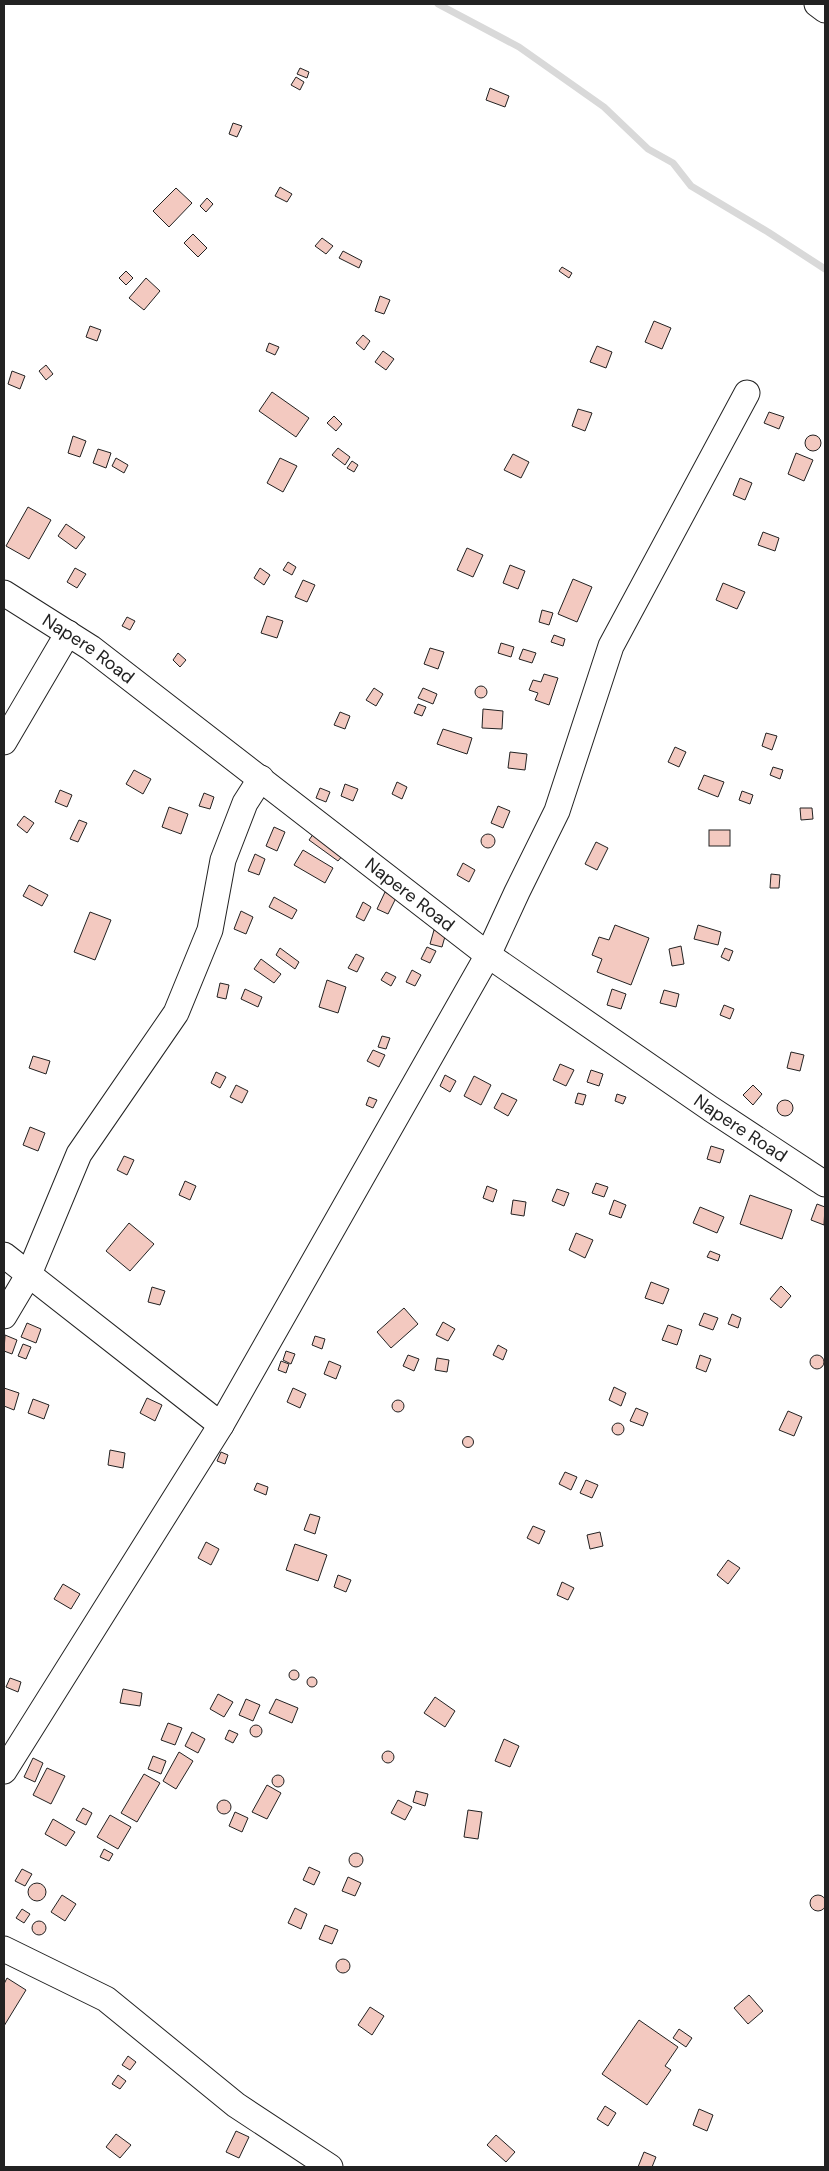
<svg xmlns="http://www.w3.org/2000/svg" width="829" height="2171" font-family="'DM Sans',sans-serif">
<style>
.lines{fill:none;stroke-linecap:round;stroke-linejoin:round}
.stream{stroke:#d9d9d9;stroke-width:7}
.building{fill:#f3c9c0;stroke:#222}
.minor-casing{stroke:#222;stroke-width:27}
.minor{stroke:#fff;stroke-width:25}
.labels{text-anchor:middle;stroke-width:4;stroke-linejoin:round;paint-order:stroke}
.street-label{font-size:18px;fill:#222;stroke:#fff}
</style>
<rect width="100%" height="100%" fill="#fff"/>
<g class="lines">
<polyline class="stream" points="438,4 519,47 604,107 648,149 673,163 691,186 768,232 825,269"/>
</g>
<g class="building">
<polygon points="300,68 309,72 307,78 297,74"/>
<polygon points="296,77 304,82 300,90 291,85"/>
<polygon points="490,88 509,96 505,107 486,100"/>
<polygon points="233,123 242,126 237,137 229,134"/>
<polygon points="280,187 292,194 287,202 275,196"/>
<polygon points="176,188 192,203 169,227 153,211"/>
<polygon points="207,198 213,204 206,212 200,206"/>
<polygon points="193,234 207,248 198,257 184,243"/>
<polygon points="322,238 333,246 326,254 315,246"/>
<polygon points="343,251 362,261 359,268 339,258"/>
<polygon points="562,267 572,273 569,278 559,271"/>
<polygon points="126,271 133,278 126,285 119,278"/>
<polygon points="146,278 160,291 144,310 129,298"/>
<polygon points="380,296 390,300 384,314 375,311"/>
<polygon points="654,321 671,328 662,349 645,342"/>
<polygon points="90,326 101,330 97,341 86,337"/>
<polygon points="363,335 370,341 364,350 356,343"/>
<polygon points="269,343 279,347 275,355 266,351"/>
<polygon points="597,346 612,352 606,368 590,362"/>
<polygon points="383,351 394,359 386,370 375,362"/>
<polygon points="46,365 53,374 46,380 39,371"/>
<polygon points="12,371 25,376 20,389 8,384"/>
<polygon points="272,392 309,418 296,437 259,411"/>
<polygon points="578,409 592,413 585,431 572,426"/>
<polygon points="769,412 784,417 779,429 764,423"/>
<polygon points="334,416 342,424 336,431 327,423"/>
<circle cx="813" cy="443" r="8"/>
<polygon points="73,436 86,441 80,457 68,453"/>
<polygon points="338,448 350,457 345,465 332,455"/>
<polygon points="98,449 111,453 106,468 93,463"/>
<polygon points="796,453 813,460 804,481 788,474"/>
<polygon points="513,454 529,462 521,478 504,470"/>
<polygon points="116,458 128,465 124,473 112,466"/>
<polygon points="280,458 297,466 283,492 267,483"/>
<polygon points="352,461 358,465 354,472 347,468"/>
<polygon points="740,478 752,483 745,500 733,495"/>
<polygon points="28,507 51,520 29,559 6,546"/>
<polygon points="66,524 85,537 76,549 58,536"/>
<polygon points="763,532 779,538 775,551 758,545"/>
<polygon points="467,548 483,555 473,577 457,570"/>
<polygon points="288,562 296,567 292,575 283,570"/>
<polygon points="510,565 525,571 518,589 503,583"/>
<polygon points="75,568 86,574 77,588 67,582"/>
<polygon points="260,568 270,575 264,585 254,578"/>
<polygon points="573,579 592,587 577,622 558,614"/>
<polygon points="303,580 315,585 307,602 295,597"/>
<polygon points="723,583 745,592 737,609 716,600"/>
<polygon points="542,610 553,613 549,625 539,622"/>
<polygon points="267,616 283,621 277,638 261,633"/>
<polygon points="127,617 135,621 130,630 122,626"/>
<polygon points="554,635 565,639 563,646 551,642"/>
<polygon points="501,643 514,647 511,657 498,653"/>
<polygon points="430,648 444,652 438,669 424,664"/>
<polygon points="523,649 536,653 532,663 519,659"/>
<polygon points="178,653 186,660 180,667 173,660"/>
<polygon points="544,674 558,678 549,705 535,700 538,693 529,690 533,680 541,682"/>
<circle cx="481" cy="692" r="6"/>
<polygon points="374,688 383,694 376,706 366,700"/>
<polygon points="423,688 437,694 433,704 418,698"/>
<polygon points="418,704 426,707 422,716 414,713"/>
<polygon points="483,709 503,711 502,729 482,728"/>
<polygon points="340,712 350,716 345,729 334,725"/>
<polygon points="443,729 472,738 467,754 437,744"/>
<polygon points="766,733 777,736 772,750 762,746"/>
<polygon points="675,747 686,752 679,767 668,762"/>
<polygon points="510,752 527,754 525,770 508,768"/>
<polygon points="773,767 783,770 780,779 770,775"/>
<polygon points="134,770 151,779 143,794 126,784"/>
<polygon points="704,775 724,782 718,797 698,789"/>
<polygon points="397,782 407,787 402,799 392,794"/>
<polygon points="345,784 358,789 353,801 341,796"/>
<polygon points="320,788 330,792 326,802 316,798"/>
<polygon points="60,790 72,795 67,807 55,802"/>
<polygon points="742,791 753,795 750,804 739,800"/>
<polygon points="204,793 214,797 210,809 199,806"/>
<polygon points="498,806 510,811 503,828 491,823"/>
<polygon points="169,807 188,814 181,834 162,827"/>
<polygon points="800,808 812,808 813,819 801,820"/>
<polygon points="24,816 34,823 27,833 17,825"/>
<polygon points="79,820 87,823 78,842 70,839"/>
<polygon points="274,827 285,832 277,851 266,846"/>
<rect x="709" y="830" width="21" height="16"/>
<polygon points="314,833 343,855 338,861 309,840"/>
<circle cx="488" cy="841" r="7"/>
<polygon points="596,842 608,848 597,870 585,864"/>
<polygon points="303,850 333,868 325,883 294,865"/>
<polygon points="255,854 265,859 259,875 248,871"/>
<polygon points="463,863 475,870 469,882 457,875"/>
<polygon points="771,874 780,875 779,888 770,888"/>
<polygon points="29,885 48,895 42,906 23,896"/>
<polygon points="385,892 396,898 388,914 377,909"/>
<polygon points="274,897 297,910 292,919 269,907"/>
<polygon points="363,902 371,907 364,921 356,917"/>
<polygon points="241,911 253,917 246,934 234,929"/>
<polygon points="90,912 111,920 95,960 74,952"/>
<polygon points="615,925 649,938 631,985 597,972 602,959 592,955 599,937 609,940"/>
<polygon points="698,925 721,932 718,945 694,939"/>
<polygon points="434,930 446,933 442,947 430,944"/>
<polygon points="681,946 684,964 672,966 669,949"/>
<polygon points="427,947 436,951 430,963 421,959"/>
<polygon points="280,948 299,962 295,969 276,955"/>
<polygon points="725,948 733,951 729,961 721,957"/>
<polygon points="356,954 364,958 357,972 348,968"/>
<polygon points="261,959 281,974 274,983 254,969"/>
<polygon points="412,970 421,975 415,986 406,982"/>
<polygon points="386,972 396,977 391,986 381,980"/>
<polygon points="327,980 346,987 338,1013 319,1007"/>
<polygon points="220,983 229,985 226,999 217,997"/>
<polygon points="245,989 262,997 258,1007 241,999"/>
<polygon points="612,989 626,994 621,1009 607,1005"/>
<polygon points="664,990 679,994 676,1007 660,1003"/>
<polygon points="724,1005 734,1009 730,1019 720,1015"/>
<polygon points="382,1036 390,1038 386,1049 378,1047"/>
<polygon points="373,1050 385,1055 379,1067 367,1061"/>
<polygon points="791,1052 804,1055 800,1071 787,1068"/>
<polygon points="33,1056 50,1061 46,1074 29,1068"/>
<polygon points="560,1064 574,1070 566,1086 553,1080"/>
<polygon points="591,1070 603,1074 599,1086 587,1082"/>
<polygon points="216,1072 226,1077 220,1088 211,1083"/>
<polygon points="445,1075 456,1081 450,1092 440,1086"/>
<polygon points="474,1076 491,1085 481,1105 464,1096"/>
<polygon points="236,1085 248,1091 242,1103 230,1097"/>
<polygon points="753,1085 762,1094 753,1105 743,1095"/>
<polygon points="502,1093 517,1100 508,1116 494,1108"/>
<polygon points="578,1093 586,1095 583,1105 575,1103"/>
<polygon points="617,1094 626,1097 623,1104 615,1101"/>
<polygon points="369,1097 377,1100 373,1108 366,1105"/>
<circle cx="785" cy="1108" r="8"/>
<polygon points="30,1127 45,1133 38,1151 23,1145"/>
<polygon points="711,1146 724,1150 720,1163 707,1159"/>
<polygon points="124,1156 134,1160 127,1175 117,1170"/>
<polygon points="185,1181 196,1186 190,1200 179,1195"/>
<polygon points="596,1183 608,1187 604,1197 592,1193"/>
<polygon points="487,1186 497,1190 493,1202 483,1198"/>
<polygon points="557,1189 569,1193 564,1206 552,1201"/>
<polygon points="750,1195 792,1210 782,1239 740,1224"/>
<polygon points="513,1200 526,1202 524,1216 511,1214"/>
<polygon points="614,1200 626,1205 621,1218 609,1214"/>
<polygon points="817,1204 825,1207 824,1225 811,1220"/>
<polygon points="700,1207 724,1217 717,1233 693,1223"/>
<polygon points="129,1223 154,1244 130,1271 106,1251"/>
<polygon points="576,1233 593,1240 585,1258 569,1250"/>
<polygon points="710,1251 720,1255 718,1261 707,1257"/>
<polygon points="651,1282 669,1289 663,1304 645,1298"/>
<polygon points="781,1286 791,1296 781,1308 770,1299"/>
<polygon points="152,1287 165,1291 160,1305 148,1302"/>
<polygon points="404,1308 418,1324 391,1348 377,1332"/>
<polygon points="704,1313 718,1318 713,1330 699,1325"/>
<polygon points="732,1314 741,1318 738,1328 728,1324"/>
<polygon points="443,1322 455,1329 448,1341 436,1335"/>
<polygon points="27,1323 41,1329 36,1343 21,1337"/>
<polygon points="668,1325 682,1330 677,1345 662,1340"/>
<polygon points="5,1335 17,1340 12,1354 4,1351"/>
<polygon points="315,1336 325,1339 322,1349 312,1345"/>
<polygon points="23,1344 31,1347 26,1359 18,1356"/>
<polygon points="498,1345 507,1350 503,1360 493,1355"/>
<polygon points="286,1351 295,1354 291,1364 283,1360"/>
<circle cx="817" cy="1362" r="7"/>
<polygon points="408,1355 419,1359 414,1371 403,1366"/>
<polygon points="700,1355 711,1359 706,1372 696,1368"/>
<polygon points="437,1358 449,1360 447,1372 435,1370"/>
<polygon points="281,1361 289,1364 286,1373 278,1370"/>
<polygon points="329,1361 341,1366 336,1379 324,1374"/>
<polygon points="614,1387 626,1393 621,1406 609,1400"/>
<polygon points="4,1388 19,1393 14,1410 4,1406"/>
<polygon points="293,1388 306,1394 300,1408 287,1402"/>
<polygon points="147,1398 162,1405 155,1421 140,1413"/>
<polygon points="33,1399 49,1405 44,1419 28,1413"/>
<circle cx="398" cy="1406" r="6"/>
<polygon points="636,1408 648,1413 643,1426 630,1421"/>
<polygon points="788,1411 802,1417 794,1436 779,1430"/>
<circle cx="618" cy="1429" r="6"/>
<circle cx="468" cy="1442" r="5.5"/>
<polygon points="110,1450 125,1453 123,1468 108,1465"/>
<polygon points="221,1452 228,1455 225,1464 217,1461"/>
<polygon points="565,1472 577,1477 571,1490 559,1484"/>
<polygon points="586,1480 598,1485 592,1498 580,1493"/>
<polygon points="257,1483 268,1487 266,1495 254,1490"/>
<polygon points="310,1514 320,1517 315,1534 304,1530"/>
<polygon points="533,1526 545,1531 539,1544 527,1538"/>
<polygon points="600,1532 603,1546 590,1549 587,1535"/>
<polygon points="206,1542 219,1549 211,1565 198,1558"/>
<polygon points="295,1544 327,1555 318,1581 286,1570"/>
<polygon points="728,1560 740,1568 728,1584 717,1575"/>
<polygon points="338,1575 351,1580 346,1592 334,1587"/>
<polygon points="562,1582 574,1588 568,1600 557,1595"/>
<polygon points="63,1584 80,1594 71,1609 54,1599"/>
<circle cx="294" cy="1675" r="5"/>
<circle cx="312" cy="1682" r="5"/>
<polygon points="10,1678 21,1682 18,1692 6,1687"/>
<polygon points="123,1689 142,1693 140,1706 120,1703"/>
<polygon points="218,1694 233,1702 224,1717 210,1709"/>
<polygon points="435,1697 455,1711 445,1727 424,1713"/>
<polygon points="246,1699 260,1705 253,1721 239,1715"/>
<polygon points="276,1699 298,1708 292,1723 269,1713"/>
<polygon points="168,1723 182,1728 175,1745 161,1740"/>
<circle cx="256" cy="1731" r="6"/>
<polygon points="229,1730 238,1734 233,1743 225,1739"/>
<polygon points="192,1732 205,1739 198,1753 185,1746"/>
<polygon points="504,1739 519,1746 510,1767 495,1761"/>
<circle cx="388" cy="1757" r="6"/>
<polygon points="179,1752 193,1761 176,1789 163,1781"/>
<polygon points="153,1756 166,1761 161,1774 148,1769"/>
<polygon points="33,1758 43,1763 35,1782 24,1777"/>
<polygon points="47,1768 65,1776 51,1804 33,1795"/>
<polygon points="144,1774 160,1783 137,1822 121,1813"/>
<circle cx="278" cy="1781" r="6"/>
<polygon points="267,1785 281,1793 267,1819 252,1812"/>
<polygon points="416,1791 428,1794 425,1806 413,1802"/>
<polygon points="398,1800 412,1807 405,1820 391,1813"/>
<circle cx="224" cy="1807" r="7"/>
<polygon points="83,1808 92,1813 86,1825 76,1820"/>
<polygon points="468,1810 482,1812 478,1839 464,1837"/>
<polygon points="235,1812 248,1818 242,1832 229,1826"/>
<polygon points="110,1815 131,1827 118,1849 97,1837"/>
<polygon points="53,1819 75,1832 66,1846 45,1834"/>
<polygon points="104,1849 113,1854 109,1861 100,1857"/>
<circle cx="356" cy="1860" r="7"/>
<polygon points="309,1867 320,1872 314,1885 303,1880"/>
<polygon points="22,1869 32,1874 25,1886 15,1881"/>
<polygon points="348,1877 361,1883 355,1896 342,1891"/>
<circle cx="37" cy="1892" r="9"/>
<polygon points="62,1895 76,1904 65,1921 51,1912"/>
<circle cx="818" cy="1903" r="8"/>
<polygon points="295,1908 307,1914 301,1929 288,1923"/>
<polygon points="22,1909 30,1914 24,1923 16,1918"/>
<circle cx="39" cy="1928" r="7"/>
<polygon points="325,1925 338,1930 332,1944 319,1939"/>
<circle cx="343" cy="1966" r="7"/>
<polygon points="7,1978 26,1990 4,2026 4,1984"/>
<polygon points="749,1995 763,2011 748,2024 734,2008"/>
<polygon points="370,2007 384,2016 372,2035 358,2025"/>
<polygon points="639,2020 678,2047 665,2066 671,2070 647,2105 602,2074"/>
<polygon points="679,2029 692,2038 686,2047 673,2038"/>
<polygon points="128,2056 136,2062 130,2070 122,2065"/>
<polygon points="118,2075 126,2081 120,2089 112,2084"/>
<polygon points="605,2106 616,2113 608,2126 597,2119"/>
<polygon points="699,2109 713,2115 707,2131 693,2125"/>
<polygon points="236,2131 249,2137 239,2158 226,2152"/>
<polygon points="116,2134 131,2145 120,2158 106,2147"/>
<polygon points="496,2135 515,2152 506,2162 487,2145"/>
<polygon points="644,2152 656,2157 652,2167 638,2167"/>
</g>
<g class="lines">
<defs>
<g id="minor">
<polyline points="817,4 825,10"/>
<path id="s1" d="M4,593L91,648L488,955L711,1109L825,1184"/>
<polyline points="4,742 68,633"/>
<polyline points="4,1255 221,1425 488,955 517,892 557,811 611,646 747,393"/>
<polyline points="4,1316 29,1274 79,1154 176,1013 210,930 223,860 245,803 261,778"/>
<polyline points="4,1771 221,1425"/>
<polyline points="4,1949 106,1999 236,2105 330,2167"/>
</g>
</defs>
<use href="#minor" class="minor-casing"/>
<use href="#minor" class="minor"/>
</g>
<g class="labels">
<g class="street-label">
<text dy="6" stroke="none"><textPath href="#s1" startOffset="101">Napere Road</textPath></text>
<text dy="6" stroke="none"><textPath href="#s1" startOffset="506">Napere Road</textPath></text>
<text dy="6" stroke="none"><textPath href="#s1" startOffset="911">Napere Road</textPath></text>
</g>
</g>
<rect width="829" height="2171" fill="none" stroke="#222222" stroke-width="10"/>
</svg>
